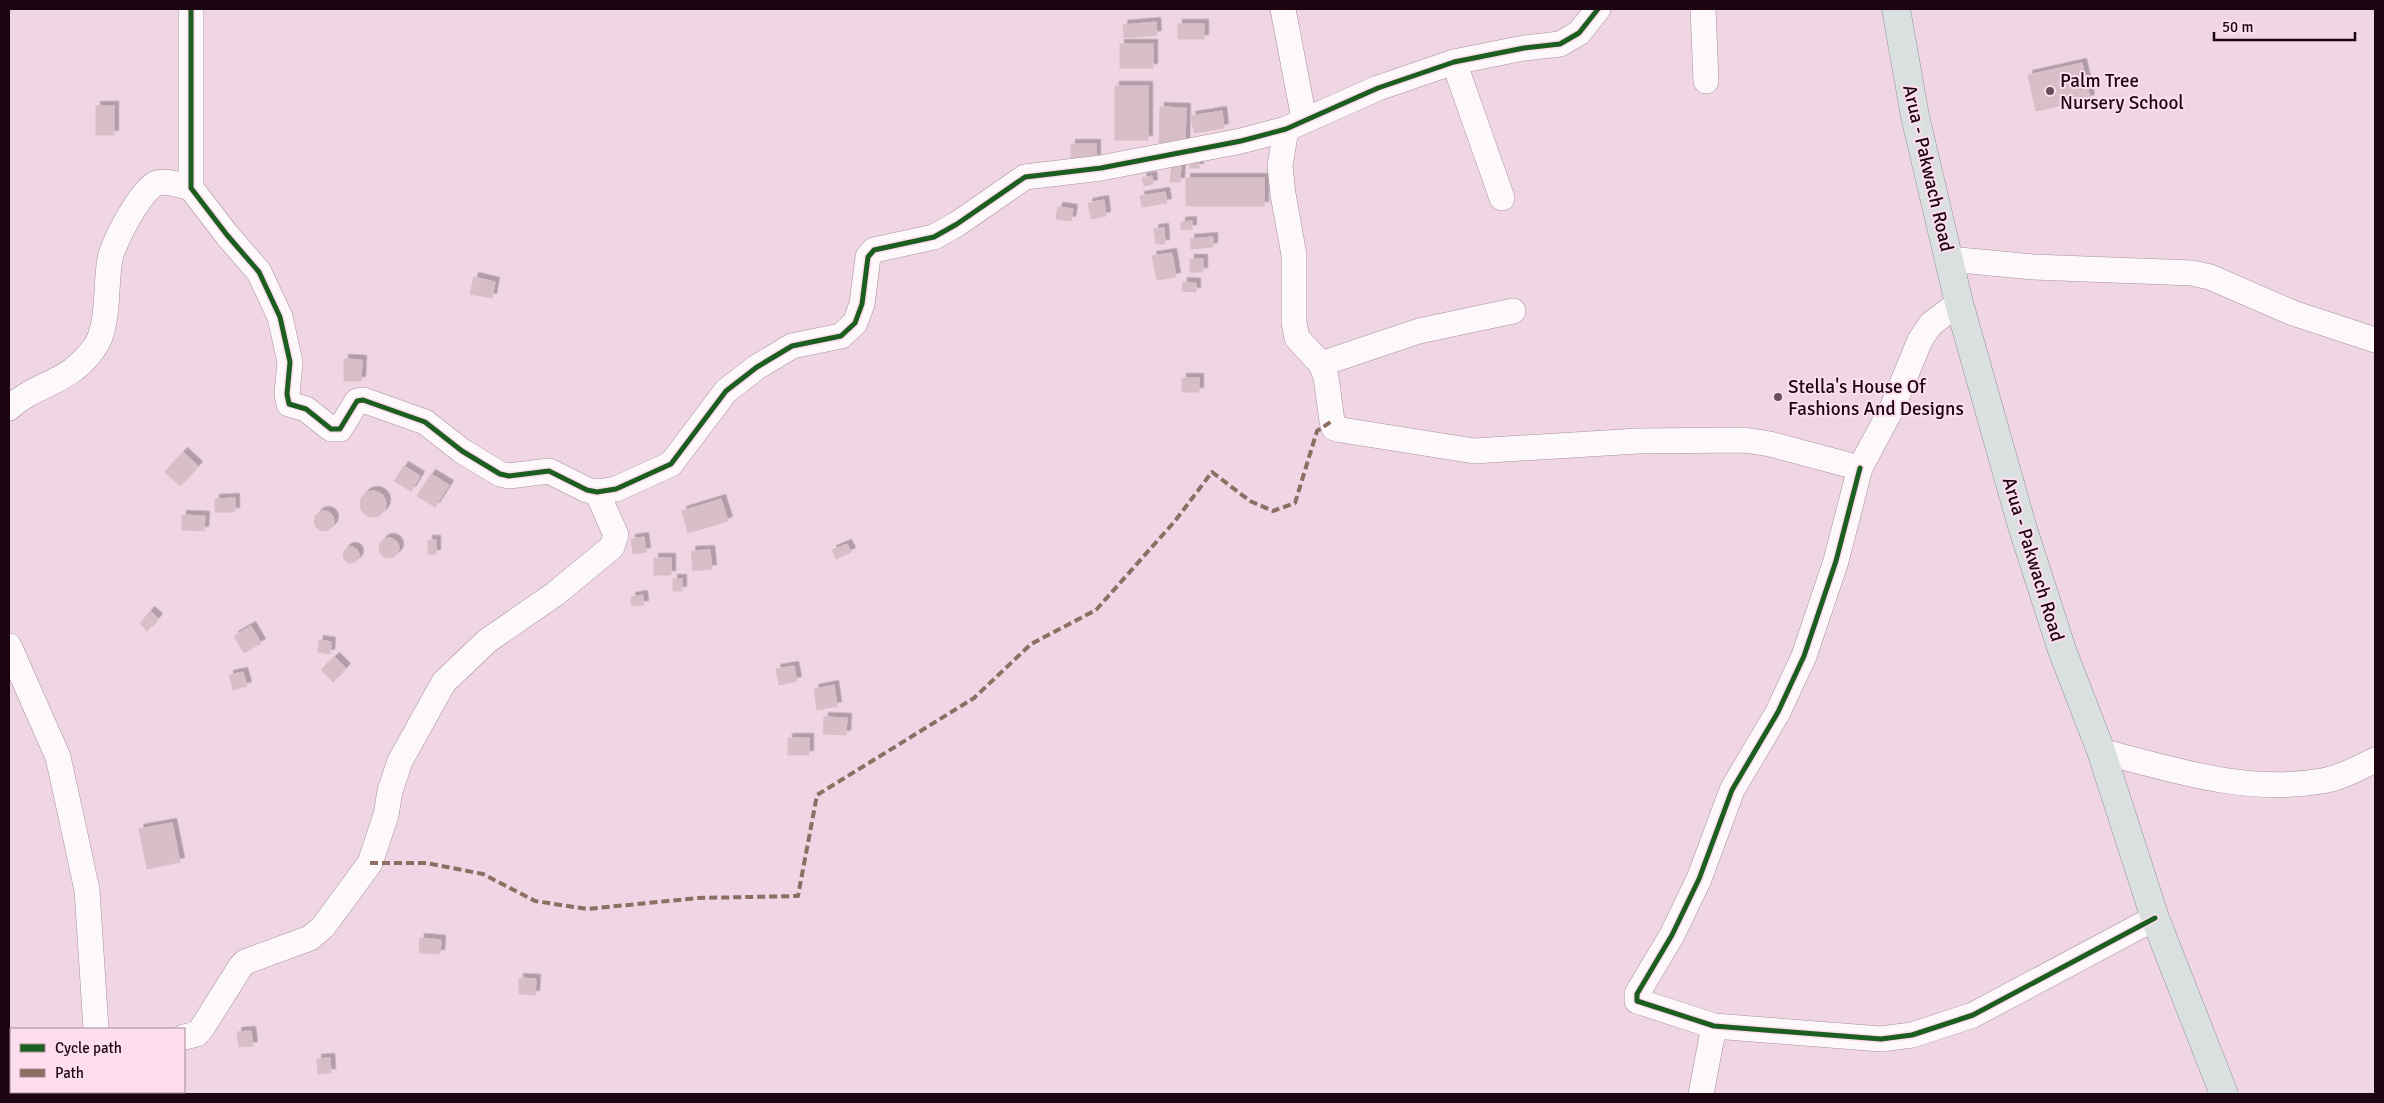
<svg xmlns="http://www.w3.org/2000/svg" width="2384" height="1103" font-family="Signika,sans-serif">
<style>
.building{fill:#d7bec7;stroke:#d9bec7;filter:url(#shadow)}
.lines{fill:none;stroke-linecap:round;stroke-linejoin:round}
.minor-casing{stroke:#a78f9c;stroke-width:26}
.major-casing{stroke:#8e9394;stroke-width:29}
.minor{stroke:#fdf9fb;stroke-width:25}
.major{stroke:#dae0df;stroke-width:28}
.quiet{stroke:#8d6e63;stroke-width:4;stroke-dasharray:8 4;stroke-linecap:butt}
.cycleway-casing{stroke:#fedeee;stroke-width:8}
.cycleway{stroke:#1b5e20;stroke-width:5}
.poi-dot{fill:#664e5c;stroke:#fedeee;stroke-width:2}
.labels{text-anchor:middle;stroke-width:4;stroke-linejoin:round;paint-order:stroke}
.poi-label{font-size:19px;fill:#1c0412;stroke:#fedeee;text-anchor:start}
.street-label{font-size:19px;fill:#1c0412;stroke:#fedeee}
</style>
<defs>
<filter id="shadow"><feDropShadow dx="4.5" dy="-4.5" stdDeviation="0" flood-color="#0004"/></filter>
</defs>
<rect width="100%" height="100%" fill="#f0d6e4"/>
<g class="building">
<polygon points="1156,22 1157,35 1124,38 1123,25"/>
<rect x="1178" y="24" width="26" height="15"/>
<rect x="1120" y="44" width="33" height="24"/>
<polygon points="2082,63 2090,99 2036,111 2028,75"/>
<rect x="1115" y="86" width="33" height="54"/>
<rect x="96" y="106" width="18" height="29"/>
<polygon points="1160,107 1186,108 1185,144 1159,143"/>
<polygon points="1222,111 1224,128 1194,133 1191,116"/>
<rect x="1071" y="144" width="25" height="15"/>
<rect x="1190" y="160" width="9" height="8"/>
<polygon points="1172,164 1181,165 1180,182 1170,182"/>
<polygon points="1152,176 1153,184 1144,186 1142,178"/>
<rect x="1186" y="178" width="78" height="28"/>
<polygon points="1165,192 1167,203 1142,207 1140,196"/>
<polygon points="1104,200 1106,216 1091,219 1088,203"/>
<polygon points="1058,207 1073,209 1071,221 1056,219"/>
<polygon points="1192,221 1192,229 1181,230 1181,222"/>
<polygon points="1164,228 1165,244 1156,244 1154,229"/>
<polygon points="1213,237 1213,247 1191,249 1190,239"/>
<polygon points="1172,253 1176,277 1157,280 1152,256"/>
<rect x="1190" y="259" width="13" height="13"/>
<polygon points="474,277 495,282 492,298 470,294"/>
<polygon points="1183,282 1196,283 1196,292 1182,291"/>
<polygon points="344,359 362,360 361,381 344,381"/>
<rect x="1182" y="378" width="17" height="14"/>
<polygon points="183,452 198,466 180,486 165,472"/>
<polygon points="404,466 420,476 411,491 394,481"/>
<polygon points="431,474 449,485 435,507 417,496"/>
<circle cx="373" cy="504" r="13"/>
<polygon points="235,498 235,512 215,512 215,499"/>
<polygon points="721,499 728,521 688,533 682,511"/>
<circle cx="324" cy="521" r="10"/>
<polygon points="182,515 205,516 204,531 182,530"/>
<polygon points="644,537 646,552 633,554 631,539"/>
<circle cx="389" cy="548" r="10"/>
<rect x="428" y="540" width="8" height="14"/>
<polygon points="847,544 851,552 836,559 832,550"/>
<circle cx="351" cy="555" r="8"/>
<polygon points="710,550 712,569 693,571 691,551"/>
<rect x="654" y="558" width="17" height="17"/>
<rect x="673" y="579" width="9" height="12"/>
<polygon points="643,595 644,605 632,606 631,597"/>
<polygon points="150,611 158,618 147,631 140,624"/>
<polygon points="251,626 261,643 244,653 234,636"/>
<polygon points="319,640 331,642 330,654 318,652"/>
<polygon points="335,657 346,668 333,682 321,670"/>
<polygon points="794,666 797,681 779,685 776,669"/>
<polygon points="243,672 247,686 233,690 229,675"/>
<polygon points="834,685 837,706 817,710 814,689"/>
<polygon points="824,717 847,718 846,735 823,734"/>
<rect x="788" y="738" width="21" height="17"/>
<polygon points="172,823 180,862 147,869 139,829"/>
<polygon points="420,938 441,940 440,954 419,953"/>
<polygon points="519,978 536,979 535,995 519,994"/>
<polygon points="251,1031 253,1046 239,1047 237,1032"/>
<polygon points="330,1058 331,1073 318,1074 317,1059"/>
</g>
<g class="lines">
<defs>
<g id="minor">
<polyline points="191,9 191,188 227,235 259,272 280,317 290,362 287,394 289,404 306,409 331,429 340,429 357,401 363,400 425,422 462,451 500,474 509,476 549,471 587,490 597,492 616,489 671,464 726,391 757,367 792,346 841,336 855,323 862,304 868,257 874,250 934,237 957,224 1025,177 1101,168 1241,141 1286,129 1378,88 1454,62 1524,48 1560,44 1579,33 1598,9"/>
<polyline points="1283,9 1304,119"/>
<polyline points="1703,9 1706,81"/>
<polyline points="1454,62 1502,198"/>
<polyline points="1286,129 1280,166 1283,194 1294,255 1294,322 1297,338 1321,364 1326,377 1332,421 1334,428 1342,430 1474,451 1638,441 1745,440 1770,444 1860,468 1893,406 1920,340 1931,324 1959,303"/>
<polyline points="1949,259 2033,267 2192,273 2210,277 2293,313 2375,340"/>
<polyline points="1321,364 1419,331 1513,311"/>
<path d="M9,408C39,381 68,385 94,348C110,327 105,284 110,259C113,243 142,187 157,183C168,180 181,186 191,188"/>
<polyline points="1860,468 1836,561 1804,656 1778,712 1732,790 1699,879 1672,935 1637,994 1637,1001 1714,1026 1881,1039 1912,1035 1973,1015 2155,918"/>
<polyline points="9,646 58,757 71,816 87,890 96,1029"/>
<path d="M2101,751C2174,770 2246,794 2322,781C2341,778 2358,768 2375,760"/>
<polyline points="184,1037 197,1034 202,1028 241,966 245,962 310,938 323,927 370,863 386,815 390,791 400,761 444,682 487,641 555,594 612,547 616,535 597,492"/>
<polyline points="119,1092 121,1094"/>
<polyline points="1701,1094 1714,1026"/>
</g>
<polyline id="major" points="1896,9 1915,116 1959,303 2022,526 2062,650 2101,751 2155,918 2224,1094"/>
</defs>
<use href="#minor" class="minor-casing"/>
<use href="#major" class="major-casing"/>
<use href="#minor" class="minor"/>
<use href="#major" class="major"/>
<polyline class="quiet" points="370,863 426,863 483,874 535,901 587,909 698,898 798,896 817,795 974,698 1031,644 1096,610 1175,521 1212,472 1250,501 1273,511 1295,503 1317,431 1332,421"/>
<defs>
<g id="cycleway">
<polyline points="191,9 191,188 227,235 259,272 280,317 290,362 287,394 289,404 306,409 331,429 340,429 357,401 363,400 425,422 462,451 500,474 509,476 549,471 587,490 597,492 616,489 671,464 726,391 757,367 792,346 841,336 855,323 862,304 868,257 874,250 934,237 957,224 1025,177 1101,168 1241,141 1286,129 1378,88 1454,62 1524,48 1560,44 1579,33 1598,9"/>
<polyline points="1860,468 1836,561 1804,656 1778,712 1732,790 1699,879 1672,935 1637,994 1637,1001 1714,1026 1881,1039 1912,1035 1973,1015 2155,918"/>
</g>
</defs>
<use href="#cycleway" class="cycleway-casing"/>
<use href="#cycleway" class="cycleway"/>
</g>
<g class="poi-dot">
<circle cx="2050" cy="91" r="5"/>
<circle cx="1778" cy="397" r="5"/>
</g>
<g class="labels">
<g class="poi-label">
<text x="2060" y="87">Palm Tree<tspan x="2060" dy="22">Nursery School</tspan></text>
<text x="1788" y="393">Stella's House Of<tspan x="1788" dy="22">Fashions And Designs</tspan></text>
</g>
<g class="street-label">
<text transform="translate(1929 168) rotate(77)" y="7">Arua - Pakwach Road</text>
<text transform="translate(2034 559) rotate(73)" y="7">Arua - Pakwach Road</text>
</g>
</g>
<rect width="2384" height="1103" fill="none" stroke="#1c0412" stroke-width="20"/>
<rect x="10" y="1028" width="175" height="65" fill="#fedeee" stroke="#a48796"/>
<rect x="20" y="1044" width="25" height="8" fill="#1b5e20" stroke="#a48796"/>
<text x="55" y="1053" font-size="15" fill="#1c0412">Cycle path</text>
<rect x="20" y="1069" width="25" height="8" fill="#8d6e63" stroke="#a48796"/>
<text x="55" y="1078" font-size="15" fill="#1c0412">Path</text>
<path d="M2214 32v8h141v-8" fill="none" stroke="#1c0412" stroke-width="2.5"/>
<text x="2222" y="32" font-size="15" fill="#1c0412" stroke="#fedeee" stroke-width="4" paint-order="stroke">50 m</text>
</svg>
